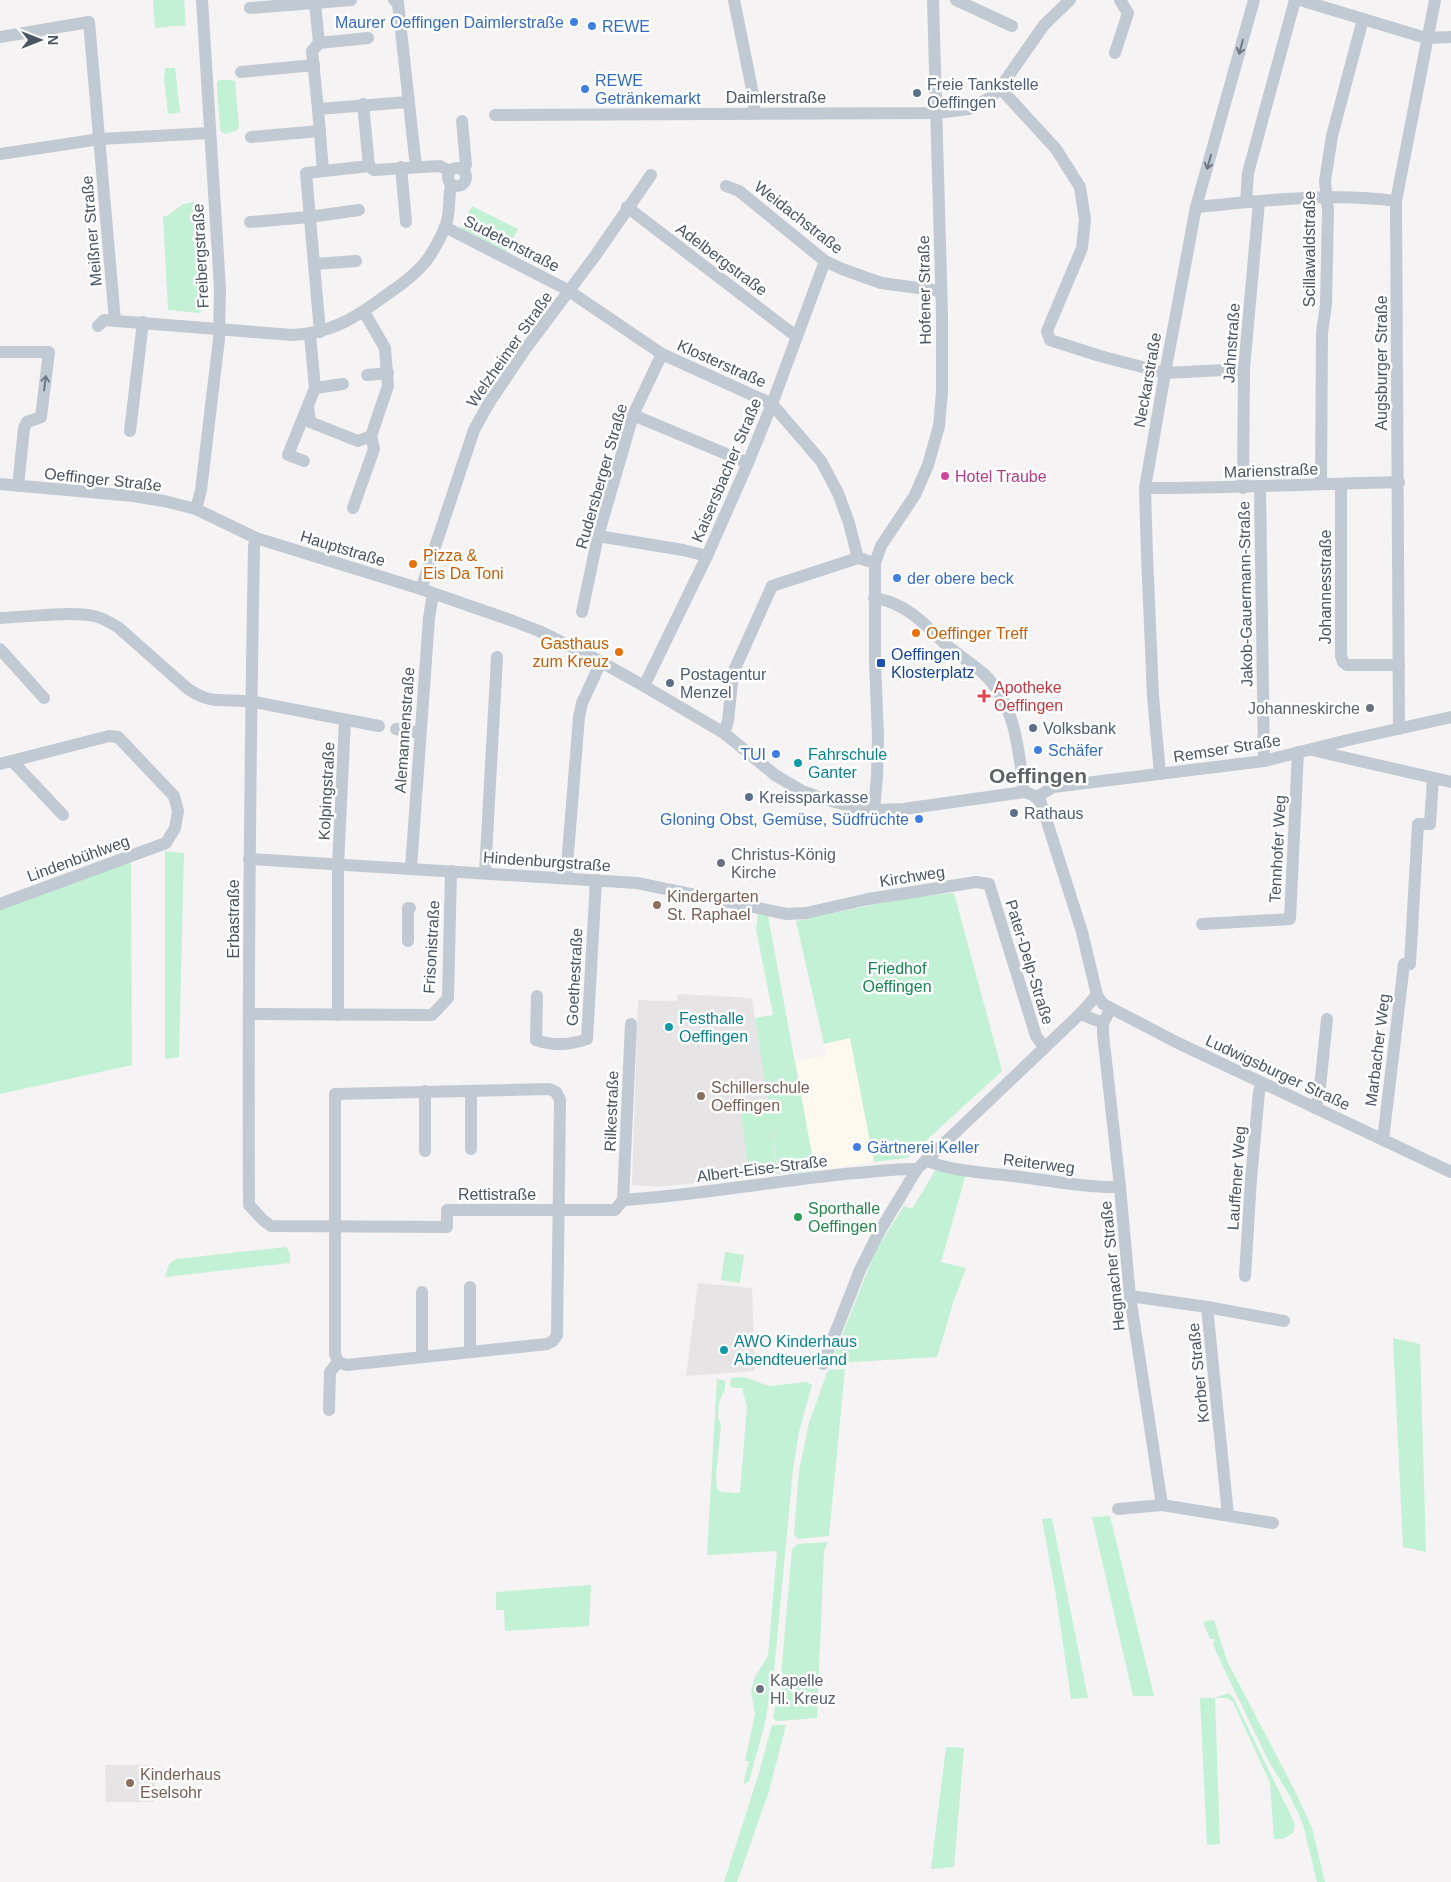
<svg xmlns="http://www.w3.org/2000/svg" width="1451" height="1882" font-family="Arial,sans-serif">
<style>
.commercial{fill:#fdf9ef}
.education{fill:#e6e4e5}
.green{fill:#c3f1d5}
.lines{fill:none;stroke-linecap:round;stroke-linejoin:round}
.minor{stroke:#c1cad2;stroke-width:12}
.oneway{stroke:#6e7983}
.shop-dot{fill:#3f7fe0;stroke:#fff;stroke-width:2}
.service-dot{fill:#5c6f8a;stroke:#fff;stroke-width:2}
.hotel-dot{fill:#d1479c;stroke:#fff;stroke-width:2}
.food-dot{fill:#e8710a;stroke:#fff;stroke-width:2}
.transit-dot{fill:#1a4fb4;stroke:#fff;stroke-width:2}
.health-dot{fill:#e0444e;stroke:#fff;stroke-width:2}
.worship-dot{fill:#6b7280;stroke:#fff;stroke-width:2}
.culture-dot{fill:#0f9aa8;stroke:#fff;stroke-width:2}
.education-dot{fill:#8d6e63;stroke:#fff;stroke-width:2}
.leisure-dot{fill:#2e9e5b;stroke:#fff;stroke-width:2}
.labels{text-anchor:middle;stroke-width:5;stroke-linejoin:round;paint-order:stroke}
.shop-label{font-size:16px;fill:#366cbe;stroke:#fff;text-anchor:start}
.service-label{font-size:16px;fill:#4e5e75;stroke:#fff;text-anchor:start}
.street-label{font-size:16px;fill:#4a5661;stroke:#fff}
.hotel-label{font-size:16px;fill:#b23c85;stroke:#fff;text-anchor:start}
.food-label{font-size:16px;fill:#c56008;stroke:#fff;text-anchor:start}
.transit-label{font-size:16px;fill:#164399;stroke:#fff;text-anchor:start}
.health-label{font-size:16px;fill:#be3a42;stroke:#fff;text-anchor:start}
.worship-label{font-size:16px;fill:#5b616d;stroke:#fff;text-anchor:start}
.culture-label{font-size:16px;fill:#0d838f;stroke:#fff;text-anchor:start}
.education-label{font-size:16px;fill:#785e54;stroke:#fff;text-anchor:start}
.park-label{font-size:16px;fill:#17864f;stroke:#fff}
.leisure-label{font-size:16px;fill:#27864d;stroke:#fff;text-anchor:start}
.district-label{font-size:21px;font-weight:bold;fill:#5f6368;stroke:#fff}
</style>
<rect width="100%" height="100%" fill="#f5f3f3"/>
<polygon class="commercial" points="850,1038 874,1162 815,1171 796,1062 826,1055 824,1044"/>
<g class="education">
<polygon points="678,994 752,998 779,1174 658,1187 632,1185 638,1000 673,1001 677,1000"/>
<polygon points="698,1283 752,1288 755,1371 686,1376"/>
<polygon points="105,1765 155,1765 155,1802 106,1802"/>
</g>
<g class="green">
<polygon points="153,0 184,0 186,25 155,28"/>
<polygon points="165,68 175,68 180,112 172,114 168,113 164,79"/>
<polygon points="220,80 230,80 235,81 239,127 237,130 226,134 221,132 220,126 217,88 217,82"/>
<polygon points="194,202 201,313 168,310 163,216 167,216 183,204"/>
<polygon points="472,206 518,229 506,252 460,229"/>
<polygon points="165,851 184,853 179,1057 165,1059"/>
<polygon points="131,860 132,1065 0,1094 0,909"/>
<polygon points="954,893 1002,1071 907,1158 874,1162 850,1038 824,1044 796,921 905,898"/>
<polygon points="758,914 768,916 815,1171 779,1174 770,1118 776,1165 748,1169 741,1113 769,1109 755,1018 773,1015 756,929"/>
<polygon points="936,1169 966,1174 941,1262 966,1268 954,1300 937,1357 836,1363 833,1358 876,1250 904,1206 912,1209"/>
<polygon points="286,1247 290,1253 290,1263 165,1277 169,1264 176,1259"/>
<polygon points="725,1252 744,1255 740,1283 721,1280"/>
<polygon points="1393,1338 1420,1344 1426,1552 1403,1547"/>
<polygon points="845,1369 829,1536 799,1539 794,1535 799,1471 809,1423 828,1370"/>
<polygon points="744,1377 769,1386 807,1382 812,1385 799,1432 793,1469 774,1672 765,1723 749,1781 743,1785 749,1761 745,1761 755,1714 751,1691 755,1677 768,1656 777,1551 707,1555 717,1379 725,1381 725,1389 719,1402 718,1417 721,1425 716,1475 717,1488 721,1492 737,1493 740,1492 747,1407 742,1388 735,1388 730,1386 731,1378"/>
<polygon points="1110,1516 1154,1696 1133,1696 1092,1517"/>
<polygon points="1052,1518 1088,1698 1071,1699 1056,1596 1042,1519"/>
<polygon points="828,1542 824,1551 817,1718 776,1721 773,1717 780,1687 792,1549 798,1544"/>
<polygon points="591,1585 589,1626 505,1631 504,1610 496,1610 496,1592"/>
<polygon points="1214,1620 1227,1661 1295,1791 1312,1828 1325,1882 1317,1882 1303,1824 1290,1796 1269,1762 1227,1675 1213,1645 1215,1639 1210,1639 1203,1622"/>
<polygon points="1229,1693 1234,1699 1295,1824 1293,1833 1283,1839 1274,1839 1270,1783 1233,1702 1227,1698 1215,1698 1220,1844 1207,1845 1200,1698 1214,1698"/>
<polygon points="772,1725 786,1725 769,1791 737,1882 724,1882 759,1773"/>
<polygon points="946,1747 964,1748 954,1867 931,1869"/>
</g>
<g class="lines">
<g class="minor">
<polyline points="394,0 398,3 416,167"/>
<polyline points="734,0 754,99 754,113"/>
<polyline points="956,0 1012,26"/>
<polyline points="1300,0 1426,38 1451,37"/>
<polyline points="250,8 315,3"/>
<polyline points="0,37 89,22 115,321"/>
<polyline points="319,43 368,38"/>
<polyline points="1115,53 1128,13 1120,0"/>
<polyline points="241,72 314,65"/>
<polyline points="1000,88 1056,149 1080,187 1085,220 1082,248 1047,331 1050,340 1100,356 1165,373 1244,369"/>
<polyline points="363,104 369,166"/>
<polyline points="318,109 312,51 319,43 315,3 351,0"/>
<polyline points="495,115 937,113 969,109 991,97 1000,88 1044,25 1070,0"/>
<polyline points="462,121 466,165 463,170"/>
<polyline points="251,137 320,131"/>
<polyline points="0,154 100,139 210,133"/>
<polyline points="401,167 406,222"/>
<circle cx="457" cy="177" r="9"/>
<polyline points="323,171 318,109 408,102"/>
<polyline points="726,186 739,191 825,261 842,269 881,283 941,291"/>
<polyline points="1246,202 1248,173 1295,0"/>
<polyline points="627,207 797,337"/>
<path d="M1196,207C1261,201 1332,192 1396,201"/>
<polyline points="250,222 309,217 359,210"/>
<polyline points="445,227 564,288"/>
<polyline points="315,264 356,261"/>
<polyline points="569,291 662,354 772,404 821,461 838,493 849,523 858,558 875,563"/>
<path d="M98,326L104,320L292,335C332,334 358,316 389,293C404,283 419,272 429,257C435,248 441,237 445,227C451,213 448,199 451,185"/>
<polyline points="320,332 306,173 369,166 374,170 440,166 450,171"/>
<polyline points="0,352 49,352 41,417 27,422 24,428 18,486"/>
<polyline points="367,375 388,373"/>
<polyline points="315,388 343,384"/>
<polyline points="308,407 310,422 358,441 371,436"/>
<polyline points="633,415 748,463"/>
<polyline points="130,431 143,322"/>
<polyline points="304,461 288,455 315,388 310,335"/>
<path d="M0,484L133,496L164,501L196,509L256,538L421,589L513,621L539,631L594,658L644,686L724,733L775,775L802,791L821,798L853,807L874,810L903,809L1024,792C1032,794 1036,796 1041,803L1082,932L1097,995L1103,1004L1178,1043L1451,1172"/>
<polyline points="1321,484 1322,333 1326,304 1328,211 1325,181 1332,136 1363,19"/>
<polyline points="1341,484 1341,656 1343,662 1347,665 1399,665"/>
<polyline points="1260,487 1264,761"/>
<path d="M1145,488C1230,488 1314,484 1399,482"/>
<polyline points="1243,488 1244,369 1259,202"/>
<polyline points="353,508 374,449 371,436 388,386 385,348 364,312"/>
<polyline points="196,509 201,490 219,339 220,288 202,0"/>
<polyline points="598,536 683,550 707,556"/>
<path d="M256,538L254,546C250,765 248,985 249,1205L263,1220L271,1226L447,1227V1210H615L623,1200C701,1195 778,1180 856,1173C876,1172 896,1168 917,1169"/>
<polyline points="421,589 474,430 489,403 524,351 595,256 651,175"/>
<path d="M874,598C904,602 923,622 943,642C956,654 972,663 985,675C1016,706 1019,752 1024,792"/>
<polyline points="582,612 598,536 633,415 662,354"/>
<path d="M0,618C26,617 70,611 94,616C104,618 111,623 119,628L188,689C215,707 226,697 254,702C296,710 337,718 379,726"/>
<polyline points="0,649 44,698"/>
<polyline points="644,686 707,556 748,463 772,404 825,261"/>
<polyline points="396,729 420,733"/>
<polyline points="1399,729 1396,201 1435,0"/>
<polyline points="724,733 728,721 733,673 772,586 858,558"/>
<polyline points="1312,750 1451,782"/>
<polyline points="12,761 63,815"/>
<polyline points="0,764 109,736 118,737 174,796 178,811 175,828 166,843 0,904"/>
<polyline points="1160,774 1153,696 1147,555 1145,488 1165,373 1196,207 1254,0"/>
<polyline points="1037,797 1053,787 1264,761 1348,740 1451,717"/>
<polyline points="874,810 877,776 878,736 875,663 875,563 881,546 915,495 928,465 939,426 942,392 942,315 933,0"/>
<polyline points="249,859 637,883 787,914 806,913 868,899 907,893 976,882 989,884 1036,1036 1044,1047"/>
<polyline points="411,868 429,618 433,594"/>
<polyline points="485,873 497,657"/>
<polyline points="566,878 579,717 582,703 601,662"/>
<polyline points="1202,924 1290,919 1298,752"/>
<polyline points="408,941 408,908 410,908"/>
<polyline points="1410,964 1418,824 1430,824 1433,778"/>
<path d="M537,996L536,1040C552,1046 571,1045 587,1039L596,880"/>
<polyline points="1110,1010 1103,1023 1103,1034 1120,1187 1130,1296 1162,1505"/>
<polyline points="249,1014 432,1015 448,998 451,871"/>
<polyline points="1080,1014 1103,1023"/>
<polyline points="338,1015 338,865 345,720"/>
<polygon points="549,1089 556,1092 560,1100 557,1335 553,1341 547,1344 347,1365 338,1362 335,1354 335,1094"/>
<polyline points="425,1091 425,1151"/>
<polyline points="1315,1108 1319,1097 1327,1019"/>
<polyline points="1383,1140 1404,964"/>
<polyline points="471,1149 471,1091"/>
<path d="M926,1160C947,1171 989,1173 1013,1176C1048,1180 1085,1188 1120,1187"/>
<polyline points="623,1200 631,1024"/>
<polyline points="1245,1276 1251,1179 1259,1092 1262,1083"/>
<polyline points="422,1292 422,1357"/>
<polyline points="1130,1296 1207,1307 1228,1515"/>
<polyline points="1207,1307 1284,1321"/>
<polyline points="470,1352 470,1287"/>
<polyline points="823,1364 860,1270 878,1234 917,1169 1080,1014 1097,995"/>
<polyline points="329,1410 330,1372 338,1362"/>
<polyline points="1118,1509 1162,1505 1273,1523"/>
</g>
</g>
<defs><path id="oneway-shaft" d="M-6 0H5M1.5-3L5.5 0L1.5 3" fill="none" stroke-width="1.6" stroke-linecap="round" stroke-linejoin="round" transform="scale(1.25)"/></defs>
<g class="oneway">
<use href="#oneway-shaft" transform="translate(1241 47) rotate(105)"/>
<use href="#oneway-shaft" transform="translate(1209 162) rotate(106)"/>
<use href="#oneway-shaft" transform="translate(45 383) rotate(-83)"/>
</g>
<g class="shop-dot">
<circle cx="574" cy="22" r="5"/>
<circle cx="592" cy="26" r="5"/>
<circle cx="585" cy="89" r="5"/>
<circle cx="897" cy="578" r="5"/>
<circle cx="1038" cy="750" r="5"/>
<circle cx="776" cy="754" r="5"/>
<circle cx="919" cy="819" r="5"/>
<circle cx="857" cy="1147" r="5"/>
</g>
<g class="service-dot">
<circle cx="917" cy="93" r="5"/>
<circle cx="670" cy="683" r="5"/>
<circle cx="1033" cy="728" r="5"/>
<circle cx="749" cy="797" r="5"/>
<circle cx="1014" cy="813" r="5"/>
</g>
<circle class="hotel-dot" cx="945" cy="476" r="5"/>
<g class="food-dot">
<circle cx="413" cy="564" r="5"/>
<circle cx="916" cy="633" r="5"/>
<circle cx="619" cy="652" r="5"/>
</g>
<rect class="transit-dot" x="876" y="658" width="10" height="10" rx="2.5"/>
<path class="health-dot" d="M981.5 688.5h5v5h5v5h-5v5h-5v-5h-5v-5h5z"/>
<g class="worship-dot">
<circle cx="1370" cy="708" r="5"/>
<circle cx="721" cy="863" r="5"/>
<circle cx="760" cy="1689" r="5"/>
</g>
<g class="culture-dot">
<circle cx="798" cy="763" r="5"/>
<circle cx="669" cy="1027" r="5"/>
<circle cx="724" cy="1350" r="5"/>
</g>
<g class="education-dot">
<circle cx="657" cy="905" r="5"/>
<circle cx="701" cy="1096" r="5"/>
<circle cx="130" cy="1783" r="5"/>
</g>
<circle class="leisure-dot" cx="798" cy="1217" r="5"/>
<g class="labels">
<g class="shop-label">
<text x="564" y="28" text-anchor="end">Maurer Oeffingen Daimlerstraße</text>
<text x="602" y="32">REWE</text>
<text x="595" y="86">REWE<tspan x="595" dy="18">Getränkemarkt</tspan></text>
<text x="907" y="584">der obere beck</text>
<text x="1048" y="756">Schäfer</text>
<text x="766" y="760" text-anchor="end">TUI</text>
<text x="909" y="825" text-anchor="end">Gloning Obst, Gemüse, Südfrüchte</text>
<text x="867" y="1153">Gärtnerei Keller</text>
</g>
<g class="service-label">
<text x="927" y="90">Freie Tankstelle<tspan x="927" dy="18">Oeffingen</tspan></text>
<text x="680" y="680">Postagentur<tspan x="680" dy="18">Menzel</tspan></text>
<text x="1043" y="734">Volksbank</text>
<text x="759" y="803">Kreissparkasse</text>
<text x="1024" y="819">Rathaus</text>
</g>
<g class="street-label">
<text x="776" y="103">Daimlerstraße</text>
<text transform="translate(799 217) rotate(38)" y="6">Weidachstraße</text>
<text transform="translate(91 231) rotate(-95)" y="6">Meißner Straße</text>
<text transform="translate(512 243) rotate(27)" y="6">Sudetenstraße</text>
<text transform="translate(1309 249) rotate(-90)" y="6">Scillawaldstraße</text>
<text transform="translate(200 256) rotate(-93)" y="6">Freibergstraße</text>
<text transform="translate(722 259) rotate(37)" y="6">Adelbergstraße</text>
<text transform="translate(924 290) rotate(-91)" y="6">Hofener Straße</text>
<text transform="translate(1231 343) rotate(-86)" y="6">Jahnstraße</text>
<text transform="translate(509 349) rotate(-55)" y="6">Welzheimer Straße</text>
<text transform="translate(722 363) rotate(24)" y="6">Klosterstraße</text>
<text transform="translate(1381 363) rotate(-90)" y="6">Augsburger Straße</text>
<text transform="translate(1147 380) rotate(-80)" y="6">Neckarstraße</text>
<text transform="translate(726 470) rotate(-67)" y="6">Kaisersbacher Straße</text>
<text transform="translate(1271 470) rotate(-2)" y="6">Marienstraße</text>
<text transform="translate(601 476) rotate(-74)" y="6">Rudersberger Straße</text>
<text transform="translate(103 479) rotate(6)" y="6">Oeffinger Straße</text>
<text transform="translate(343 548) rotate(17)" y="6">Hauptstraße</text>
<text transform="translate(1325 587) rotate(-90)" y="6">Johannesstraße</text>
<text transform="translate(1245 594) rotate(-91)" y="6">Jakob-Gauermann-Straße</text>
<text transform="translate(404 730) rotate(-86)" y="6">Alemannenstraße</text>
<text transform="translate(1227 748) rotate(-9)" y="6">Remser Straße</text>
<text transform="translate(326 791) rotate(-87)" y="6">Kolpingstraße</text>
<text transform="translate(1277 849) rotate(-87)" y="6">Tennhofer Weg</text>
<text transform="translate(78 858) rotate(-20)" y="6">Lindenbühlweg</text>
<text transform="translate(547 861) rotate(4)" y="6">Hindenburgstraße</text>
<text transform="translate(912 876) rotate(-9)" y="6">Kirchweg</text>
<text transform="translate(233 919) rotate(-90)" y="6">Erbastraße</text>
<text transform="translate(431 947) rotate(-87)" y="6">Frisonistraße</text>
<text transform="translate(1030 962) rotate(73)" y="6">Pater-Delp-Straße</text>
<text transform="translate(574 977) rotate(-87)" y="6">Goethestraße</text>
<text transform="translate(1377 1050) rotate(-83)" y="6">Marbacher Weg</text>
<text transform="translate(1278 1072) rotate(25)" y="6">Ludwigsburger Straße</text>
<text transform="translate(611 1111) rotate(-88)" y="6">Rilkestraße</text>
<text transform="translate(1039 1163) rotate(7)" y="6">Reiterweg</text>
<text transform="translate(762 1168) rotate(-7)" y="6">Albert-Eise-Straße</text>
<text transform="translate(1236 1178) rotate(-86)" y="6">Lauffener Weg</text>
<text x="497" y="1200">Rettistraße</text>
<text transform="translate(1112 1266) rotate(-96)" y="6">Hegnacher Straße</text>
<text transform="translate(1198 1373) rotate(-96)" y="6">Korber Straße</text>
</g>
<g class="hotel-label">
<text x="955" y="482">Hotel Traube</text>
</g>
<g class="food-label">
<text x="423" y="561">Pizza &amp;<tspan x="423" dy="18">Eis Da Toni</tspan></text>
<text x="926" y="639">Oeffinger Treff</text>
<text x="609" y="649" text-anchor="end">Gasthaus<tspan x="609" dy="18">zum Kreuz</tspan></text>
</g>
<g class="transit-label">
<text x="891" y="660">Oeffingen<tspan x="891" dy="18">Klosterplatz</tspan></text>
</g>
<g class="health-label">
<text x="994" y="693">Apotheke<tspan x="994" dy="18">Oeffingen</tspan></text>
</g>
<g class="worship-label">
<text x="1360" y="714" text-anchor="end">Johanneskirche</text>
<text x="731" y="860">Christus-König<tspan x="731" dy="18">Kirche</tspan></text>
<text x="770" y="1686">Kapelle<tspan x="770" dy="18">Hl. Kreuz</tspan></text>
</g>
<g class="culture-label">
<text x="808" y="760">Fahrschule<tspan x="808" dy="18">Ganter</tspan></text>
<text x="679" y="1024">Festhalle<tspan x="679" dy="18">Oeffingen</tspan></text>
<text x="734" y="1347">AWO Kinderhaus<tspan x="734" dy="18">Abendteuerland</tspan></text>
</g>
<g class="education-label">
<text x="667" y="902">Kindergarten<tspan x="667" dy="18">St. Raphael</tspan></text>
<text x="711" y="1093">Schillerschule<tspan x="711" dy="18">Oeffingen</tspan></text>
<text x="140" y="1780">Kinderhaus<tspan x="140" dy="18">Eselsohr</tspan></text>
</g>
<g class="park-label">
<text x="897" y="974">Friedhof<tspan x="897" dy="18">Oeffingen</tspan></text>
</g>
<g class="leisure-label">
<text x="808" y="1214">Sporthalle<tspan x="808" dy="18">Oeffingen</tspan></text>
</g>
<g class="district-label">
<text x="1038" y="783">Oeffingen</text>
</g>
</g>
<g transform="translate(40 40) rotate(90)" stroke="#ffffff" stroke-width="4" paint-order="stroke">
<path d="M0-4L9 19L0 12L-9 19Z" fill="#4a5661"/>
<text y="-8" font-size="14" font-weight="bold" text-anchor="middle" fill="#4a5661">N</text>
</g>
</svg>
